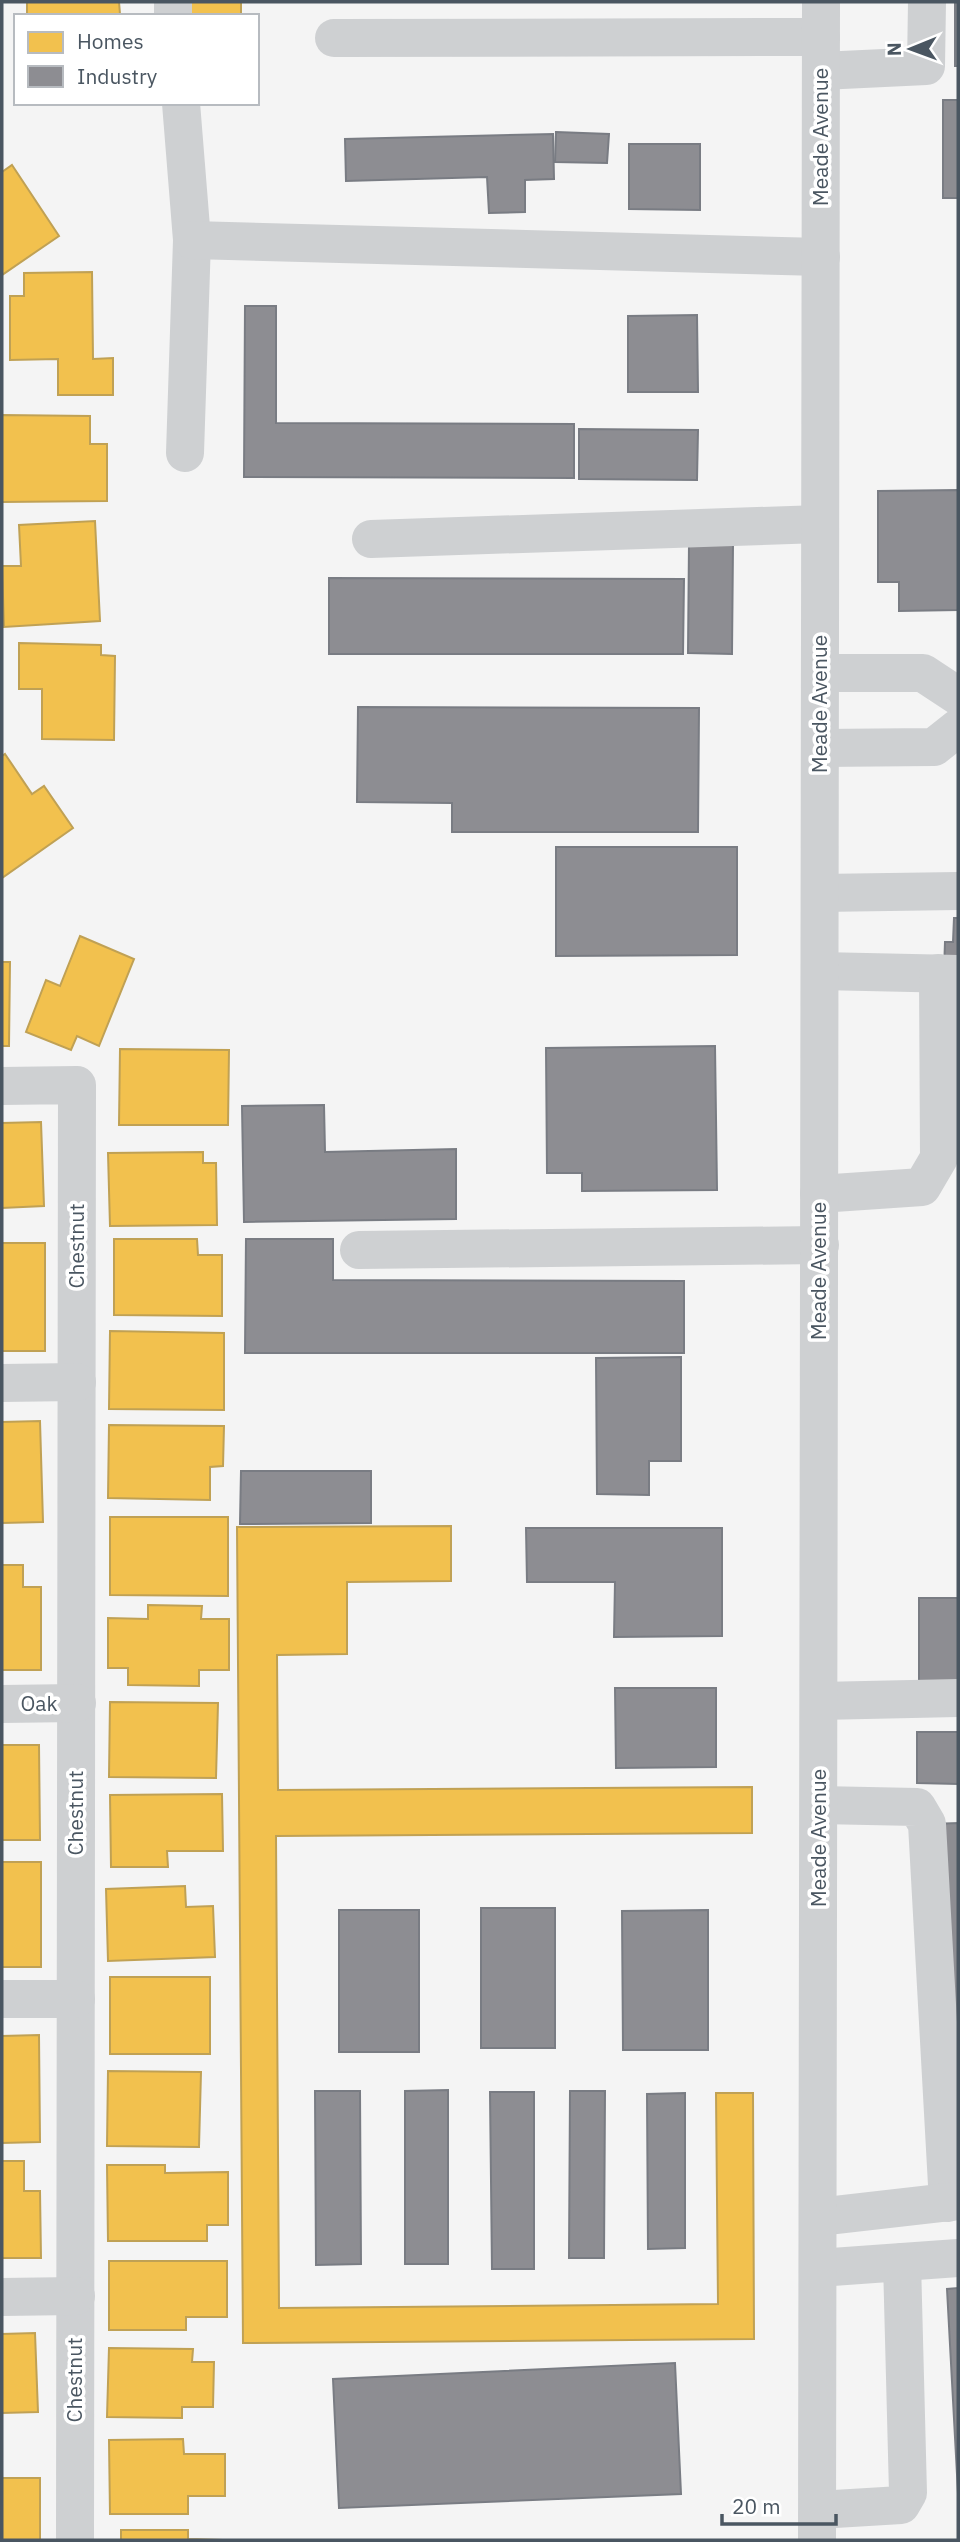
<svg xmlns="http://www.w3.org/2000/svg" width="960" height="2542" font-family="'IBM Plex Sans',sans-serif">
<style>
.homes{fill:#f2c14e;stroke:#c0a154;stroke-width:2}
.industry{fill:#8d8d92;stroke:#797c83;stroke-width:2}
.lines{fill:none;stroke-linecap:round;stroke-linejoin:round}
.minor{stroke:#ced0d2;stroke-width:38}
.labels{text-anchor:middle;stroke-width:7;stroke-linejoin:round;paint-order:stroke}
.street-label{font-size:21px;fill:#4a5661;stroke:#fff}
</style>
<rect width="100%" height="100%" fill="#f4f4f4"/>
<g class="homes">
<polygon points="27,2 119,2 120,14 27,16"/>
<rect x="191" y="2" width="50" height="14"/>
<polygon points="12,165 59,236 2,275 2,172"/>
<polygon points="92,272 93,359 113,358 113,395 58,395 58,359 10,360 10,296 24,296 24,273"/>
<polygon points="2,415 90,416 90,444 107,444 107,501 2,502"/>
<polygon points="95,521 100,621 4,627 2,566 21,566 19,525"/>
<polygon points="19,643 101,645 101,655 115,656 114,740 42,739 42,689 19,689"/>
<polygon points="5,754 32,794 44,786 73,828 2,878 2,756"/>
<polygon points="80,936 134,959 99,1046 77,1036 71,1050 26,1032 46,980 60,986"/>
<polygon points="2,962 10,962 9,1046 2,1046"/>
<polygon points="120,1049 229,1050 228,1125 119,1125"/>
<polygon points="41,1122 44,1206 2,1208 2,1123"/>
<polygon points="203,1152 203,1163 216,1163 217,1225 110,1226 108,1153"/>
<polygon points="114,1239 197,1239 198,1255 222,1255 222,1316 114,1315"/>
<rect x="2" y="1243" width="43" height="108"/>
<polygon points="110,1331 224,1333 224,1410 109,1409"/>
<polygon points="40,1421 43,1522 2,1523 2,1422"/>
<polygon points="109,1425 224,1426 223,1466 210,1467 210,1500 108,1498"/>
<polygon points="110,1517 228,1517 228,1596 110,1595"/>
<polygon points="451,1526 451,1581 347,1582 347,1654 277,1655 278,1790 752,1787 752,1833 276,1836 279,2308 718,2304 716,2093 753,2093 754,2339 243,2343 237,1527"/>
<polygon points="2,1565 23,1565 23,1587 41,1587 41,1670 2,1670"/>
<polygon points="148,1605 202,1606 201,1619 229,1619 229,1670 199,1670 199,1686 128,1685 128,1668 108,1668 108,1618 148,1619"/>
<polygon points="110,1702 218,1703 216,1778 109,1777"/>
<polygon points="2,1745 39,1745 40,1840 2,1840"/>
<polygon points="222,1794 223,1851 167,1851 168,1867 111,1867 110,1795"/>
<rect x="2" y="1862" width="39" height="105"/>
<polygon points="185,1886 186,1907 213,1906 215,1957 108,1961 106,1889"/>
<rect x="110" y="1977" width="100" height="77"/>
<polygon points="39,2035 40,2142 2,2143 2,2036"/>
<polygon points="108,2071 201,2072 199,2147 107,2146"/>
<polygon points="2,2161 24,2161 24,2191 40,2191 41,2258 2,2258"/>
<polygon points="107,2165 165,2165 165,2173 228,2172 228,2225 207,2225 207,2241 108,2241"/>
<polygon points="109,2261 227,2261 227,2317 186,2317 186,2330 109,2330"/>
<polygon points="35,2333 38,2412 2,2413 2,2334"/>
<polygon points="109,2348 193,2349 192,2362 214,2362 213,2407 182,2407 182,2418 107,2417"/>
<polygon points="183,2439 184,2454 225,2454 225,2496 188,2496 188,2514 110,2514 109,2440"/>
<rect x="2" y="2478" width="38" height="62"/>
<polygon points="121,2530 188,2530 188,2539 223,2540 121,2540"/>
</g>
<g class="industry">
<rect x="955" y="2" width="3" height="64"/>
<rect x="943" y="100" width="15" height="98"/>
<polygon points="556,132 609,134 607,163 555,162"/>
<polygon points="553,134 554,179 525,180 525,212 489,213 487,177 346,181 345,139"/>
<polygon points="629,144 700,144 700,210 629,209"/>
<polygon points="245,306 276,306 276,423 574,424 574,478 244,477"/>
<polygon points="697,315 698,392 628,392 628,316"/>
<polygon points="579,429 698,430 697,480 579,479"/>
<polygon points="958,490 958,610 899,611 899,582 878,582 878,491"/>
<polygon points="689,544 733,544 732,654 688,653"/>
<polygon points="329,578 684,579 683,654 329,654"/>
<polygon points="358,707 699,708 698,832 452,832 452,803 357,802"/>
<polygon points="556,847 737,847 737,955 556,956"/>
<polygon points="954,918 958,918 958,971 944,971 945,942 953,942"/>
<polygon points="715,1046 717,1190 582,1191 582,1173 547,1173 546,1048"/>
<polygon points="324,1105 325,1152 456,1149 456,1219 244,1222 242,1106"/>
<polygon points="246,1239 333,1239 333,1280 684,1281 684,1353 245,1353"/>
<polygon points="681,1357 681,1461 649,1461 649,1495 597,1494 596,1358"/>
<polygon points="241,1471 371,1471 371,1523 240,1524"/>
<polygon points="526,1528 722,1528 722,1636 614,1637 615,1582 527,1582"/>
<polygon points="919,1598 958,1598 958,1685 919,1686"/>
<polygon points="615,1688 716,1688 716,1767 616,1768"/>
<polygon points="917,1732 958,1732 958,1784 917,1783"/>
<polygon points="958,1823 958,2094 931,1824"/>
<rect x="481" y="1908" width="74" height="140"/>
<rect x="339" y="1910" width="80" height="142"/>
<polygon points="708,1910 708,2050 623,2050 622,1911"/>
<polygon points="448,2090 448,2264 405,2264 405,2091"/>
<polygon points="315,2091 360,2091 361,2264 316,2265"/>
<polygon points="570,2091 605,2091 604,2258 569,2258"/>
<polygon points="490,2092 534,2092 534,2269 492,2269"/>
<polygon points="685,2093 685,2248 648,2249 647,2094"/>
<polygon points="958,2288 958,2493 947,2289"/>
<polygon points="675,2363 681,2494 339,2508 333,2379"/>
</g>
<g class="lines">
<g class="minor">
<polyline points="173,2 173,16"/>
<polyline points="334,38 821,37"/>
<polyline points="821,71 926,66 927,2"/>
<polyline points="181,103 192,240 185,453"/>
<polyline points="192,240 821,257"/>
<polyline points="371,539 820,524"/>
<polyline points="821,673 923,673 958,696"/>
<polyline points="820,748 934,747 958,728"/>
<polyline points="820,893 958,891"/>
<polyline points="820,971 958,974"/>
<polyline points="2,1086 77,1085 75,2540"/>
<polyline points="819,1194 922,1187 939,1158 938,973"/>
<polyline points="359,1250 820,1245"/>
<polyline points="2,1383 77,1382"/>
<polyline points="819,1701 958,1698"/>
<polyline points="2,1704 77,1703"/>
<polyline points="819,1805 917,1807 927,1824 948,2203"/>
<polyline points="2,1999 76,1999"/>
<polyline points="818,2217 958,2201"/>
<polyline points="902,2262 958,2258"/>
<polyline points="2,2297 76,2296"/>
<polyline points="818,2510 901,2505 908,2493 902,2262 818,2268"/>
<polyline points="817,2540 821,2"/>
</g>
</g>
<g class="labels">
<g class="street-label">
<text transform="translate(821 137) rotate(-90)" y="7">Meade Avenue</text>
<text transform="translate(820 704) rotate(-90)" y="7">Meade Avenue</text>
<text transform="translate(77 1246) rotate(-90)" y="7">Chestnut</text>
<text transform="translate(819 1271) rotate(-90)" y="7">Meade Avenue</text>
<text x="39" y="1711">Oak</text>
<text transform="translate(76 1813) rotate(-90)" y="7">Chestnut</text>
<text transform="translate(819 1838) rotate(-90)" y="7">Meade Avenue</text>
<text transform="translate(75 2380) rotate(-90)" y="7">Chestnut</text>
</g>
</g>
<rect width="960" height="2542" fill="none" stroke="#4a5661" stroke-width="7"/>
<rect x="14" y="14" width="245" height="91" fill="#ffffff" stroke="#b7bbc0" stroke-width="2"/>
<rect x="28" y="32" width="35" height="21" fill="#f2c14e" stroke="#b7bbc0" stroke-width="2"/>
<text x="77" y="49" font-size="21" fill="#4a5661">Homes</text>
<rect x="28" y="66" width="35" height="21" fill="#8d8d92" stroke="#b7bbc0" stroke-width="2"/>
<text x="77" y="84" font-size="21" fill="#4a5661">Industry</text>
<g transform="translate(911 49) rotate(269)" stroke="#ffffff" stroke-width="5" paint-order="stroke">
<path d="M0-5L12 26L0 18L-12 26Z" fill="#4a5661"/>
<text y="-10" font-size="19" font-weight="bold" text-anchor="middle" fill="#4a5661">N</text>
</g>
<path d="M722 2514v10h114v-10" fill="none" stroke="#4a5661" stroke-width="3.5"/>
<text x="732" y="2514" font-size="21" fill="#4a5661" stroke="#ffffff" stroke-width="5" paint-order="stroke">20 m</text>
</svg>
